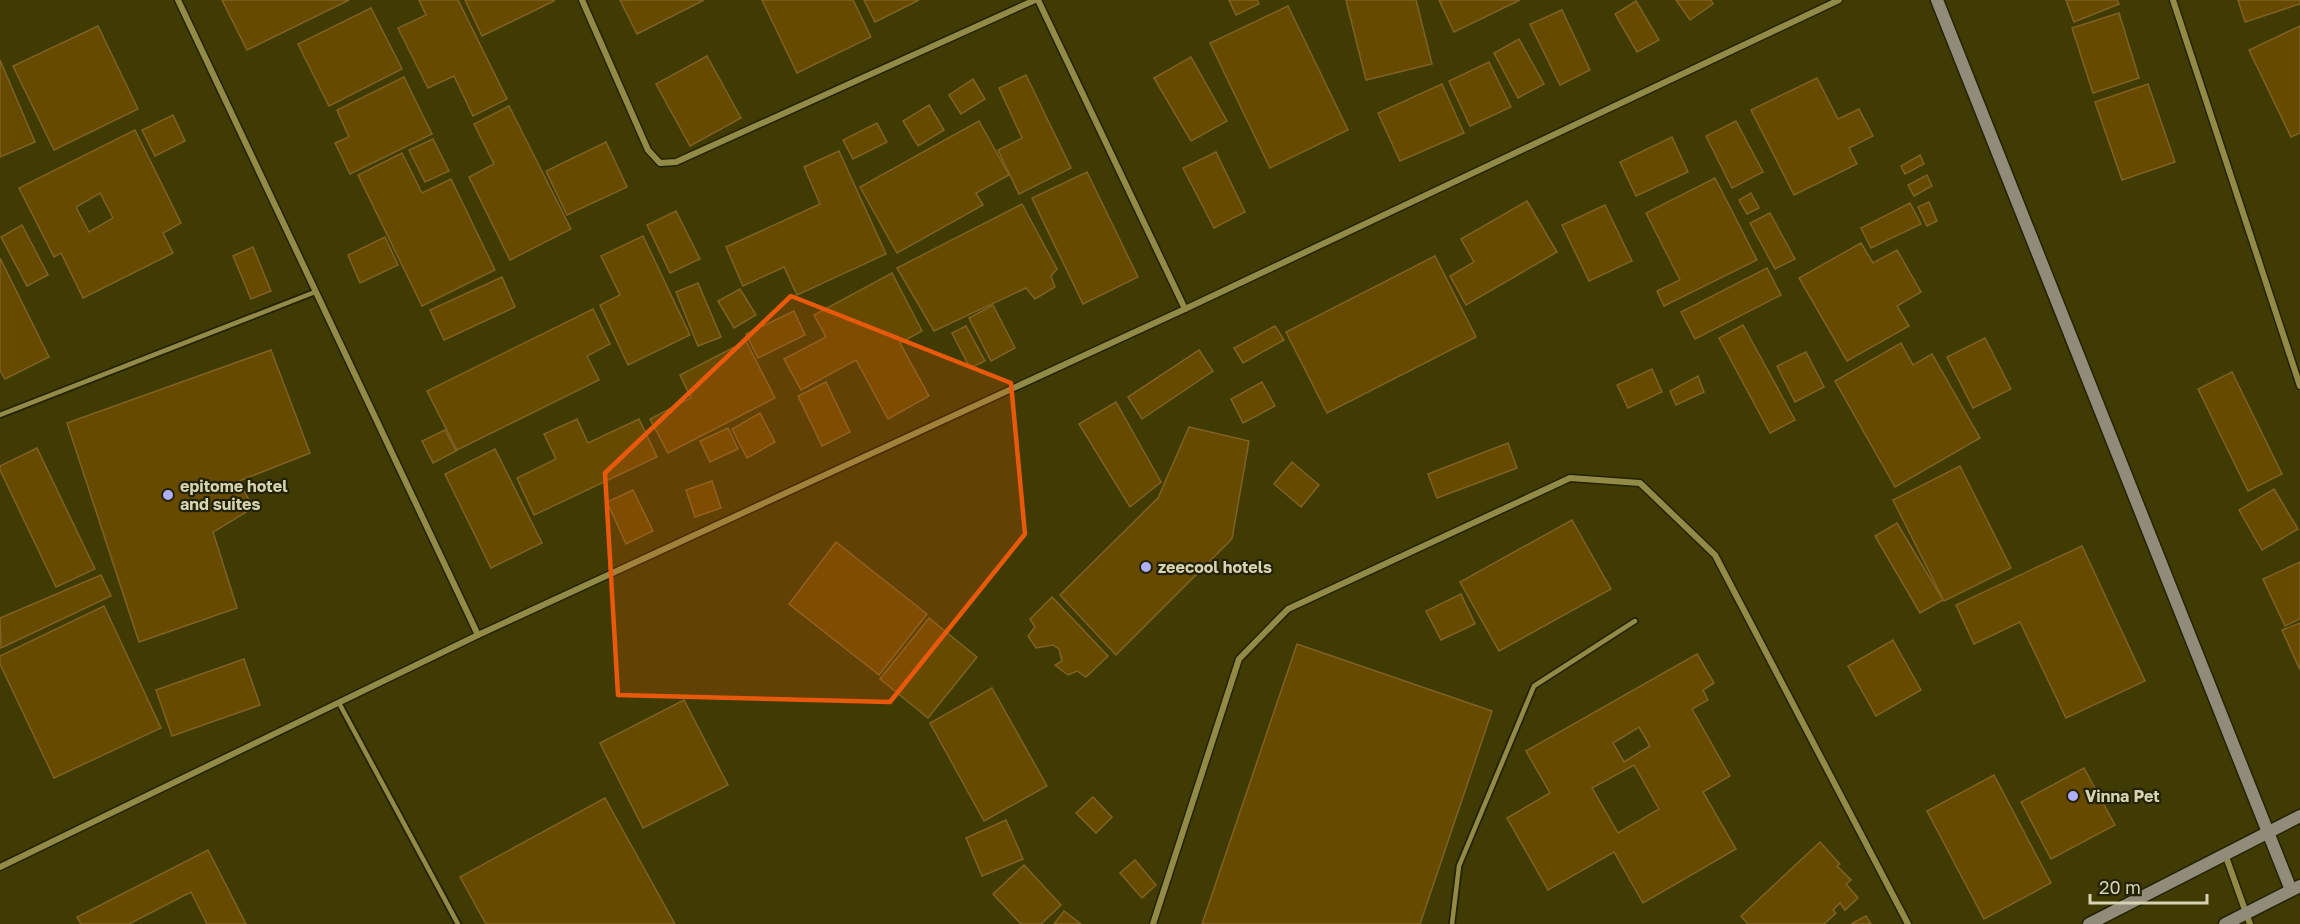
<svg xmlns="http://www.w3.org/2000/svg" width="2300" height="924" font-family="'Golos Text',sans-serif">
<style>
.building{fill:#664a00;stroke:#7f6223;stroke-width:1.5;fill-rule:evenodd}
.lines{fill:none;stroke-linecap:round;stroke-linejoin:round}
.lane-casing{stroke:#252200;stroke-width:8}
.street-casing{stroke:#252200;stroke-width:9}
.secondary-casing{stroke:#252200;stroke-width:15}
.lane{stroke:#928b48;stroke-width:4.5}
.street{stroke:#928b48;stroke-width:6}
.secondary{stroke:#918b79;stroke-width:12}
.marked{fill:#e8590c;fill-opacity:0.2;stroke:#e8590c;stroke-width:4.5;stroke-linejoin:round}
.poi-dot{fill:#aeaefa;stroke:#242205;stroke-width:2}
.labels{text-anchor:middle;stroke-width:4.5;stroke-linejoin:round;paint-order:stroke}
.poi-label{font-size:16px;font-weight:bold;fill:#d6d3b2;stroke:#242205;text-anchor:start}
</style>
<rect width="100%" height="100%" fill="#403b03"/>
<g class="building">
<polygon points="222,0 349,0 247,50"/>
<polygon points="419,0 458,0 507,99 473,116 454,76 428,88 398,28 426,15"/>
<polygon points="465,0 554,0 554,1 482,36"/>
<polygon points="620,0 704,0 637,34"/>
<polygon points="762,0 853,0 871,37 797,73"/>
<polygon points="864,0 919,0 875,22"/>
<polygon points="1229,0 1257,0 1259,4 1236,15"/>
<polygon points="1346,0 1416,0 1432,64 1366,80"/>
<polygon points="1439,0 1520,0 1454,32"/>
<polygon points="1676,0 1711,0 1713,4 1690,20"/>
<polygon points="2066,0 2117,0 2119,4 2074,22"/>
<polygon points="2238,0 2300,0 2300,4 2245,22"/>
<polygon points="1636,1 1659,40 1637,52 1615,14"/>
<polygon points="1288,6 1348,130 1270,168 1210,43"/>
<polygon points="371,8 402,69 329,106 298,44"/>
<polygon points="1562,10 1590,70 1560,85 1530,24"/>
<polygon points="2119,13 2139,78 2093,93 2072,28"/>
<polygon points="98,26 138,109 54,150 13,66"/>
<polygon points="2300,26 2300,133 2291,137 2249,50"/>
<polygon points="1519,39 1544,84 1518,98 1494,53"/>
<polygon points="707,56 741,118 690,146 656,84"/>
<polygon points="1191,57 1227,121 1191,141 1154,78"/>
<polygon points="0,60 35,142 0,157"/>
<polygon points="1489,62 1511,107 1470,126 1449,81"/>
<polygon points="1026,75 1071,168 1019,194 998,150 1022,138 999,88"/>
<polygon points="404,77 432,134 350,174 335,143 349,137 337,110"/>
<polygon points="1817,78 1838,119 1859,109 1873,136 1849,148 1857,164 1794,195 1751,110"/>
<polygon points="973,79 985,99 961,114 949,95"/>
<polygon points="1442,84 1464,133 1400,161 1378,113"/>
<polygon points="2148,84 2175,162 2122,180 2095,102"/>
<polygon points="929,105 944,130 918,146 903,121"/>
<polygon points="509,106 571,229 510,260 469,177 494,164 474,124"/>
<polygon points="173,115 185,141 155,156 142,130"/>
<polygon points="979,121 1009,175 976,193 983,205 897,253 860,187"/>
<polygon points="1736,121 1763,172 1732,188 1706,136"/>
<polygon points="877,123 887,142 853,159 843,140"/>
<path d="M135,130L181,223L163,233L173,253L83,298L61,253L54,257L19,188ZM100,193L113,218L89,232L76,207Z"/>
<polygon points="1672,137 1688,172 1636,196 1620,162"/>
<polygon points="433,139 449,171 425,182 409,150"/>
<polygon points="606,142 627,187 567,215 546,171"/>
<polygon points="839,151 886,254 797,295 784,267 743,286 726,247 820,204 804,167"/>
<polygon points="1216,152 1245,212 1214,228 1183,168"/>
<polygon points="402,153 422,193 451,179 495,270 422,306 358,175"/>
<polygon points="1920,155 1924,164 1905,174 1901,166"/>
<polygon points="1087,172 1138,277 1083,304 1032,198"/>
<polygon points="1927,175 1932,186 1914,196 1908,185"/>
<polygon points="1715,178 1757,260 1664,306 1657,291 1680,280 1646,213"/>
<polygon points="1751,193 1759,208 1747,214 1739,200"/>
<polygon points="1527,201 1557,252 1466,305 1450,276 1474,262 1461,239"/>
<polygon points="1929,202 1937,221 1927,226 1918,207"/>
<polygon points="1910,203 1921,224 1871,248 1861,228"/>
<polygon points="1022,204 1057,269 1051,276 1055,287 1035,299 1026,288 934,331 897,268"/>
<polygon points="1605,205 1632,261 1589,281 1562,225"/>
<polygon points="676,211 700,259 670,273 647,225"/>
<polygon points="1770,213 1795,259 1775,269 1750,223"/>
<polygon points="22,225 48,275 27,286 1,237"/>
<polygon points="643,236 690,335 628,365 600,305 620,295 601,256"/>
<polygon points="385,237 398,265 360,283 348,255"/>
<polygon points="1861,243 1873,263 1897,250 1921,292 1897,306 1909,326 1847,361 1799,278"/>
<polygon points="253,247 271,291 251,299 233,256"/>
<polygon points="1435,256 1476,337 1327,413 1286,332"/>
<polygon points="0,258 49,357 5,379 0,370"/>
<polygon points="1767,268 1781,295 1695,339 1681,312"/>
<polygon points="892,273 922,331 900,343 929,396 888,419 856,360 801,390 784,359 826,337 814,315"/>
<polygon points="502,277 515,307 444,340 430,310"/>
<polygon points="698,283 721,337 698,346 676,292"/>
<polygon points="740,289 756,315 734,328 718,301"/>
<polygon points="993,305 1015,348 991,361 969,318"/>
<polygon points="593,309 610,344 587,356 599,380 457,450 427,391"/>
<polygon points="794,311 805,335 758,358 746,334"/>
<polygon points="1743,325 1795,420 1770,433 1719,338"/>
<polygon points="966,326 985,361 970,368 952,333"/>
<polygon points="1275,326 1284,340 1243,363 1234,348"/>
<polygon points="1985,338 2011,389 1973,408 1947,357"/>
<polygon points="746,341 775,398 668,453 650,419 691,398 680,375"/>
<polygon points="1901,343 1913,365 1932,354 1980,438 1895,487 1835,381"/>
<polygon points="271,350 310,453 239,481 253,508 213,532 237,608 139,642 67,423"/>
<polygon points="1199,350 1213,371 1142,419 1128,397"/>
<polygon points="1806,352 1824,387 1795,402 1777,366"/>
<polygon points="1652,369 1662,392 1628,408 1617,385"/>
<polygon points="2232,372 2282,474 2248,491 2198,389"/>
<polygon points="1698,376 1704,392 1676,405 1670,391"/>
<polygon points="826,382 850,432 822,446 798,396"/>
<polygon points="1262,382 1275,406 1243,423 1231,399"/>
<polygon points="1116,402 1161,482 1130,507 1079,424"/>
<polygon points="760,413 775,442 747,458 732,429"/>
<polygon points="577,419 588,443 639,419 657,457 534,515 517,478 556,459 544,434"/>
<polygon points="1189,427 1249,441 1232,539 1116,655 1060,595 1158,498"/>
<polygon points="728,428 738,449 710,462 700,441"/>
<polygon points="445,430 456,451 433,463 422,441"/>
<polygon points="1508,443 1517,468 1437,498 1428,474"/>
<polygon points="37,448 95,569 56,587 0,470 0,466"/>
<polygon points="495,449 542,543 491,568 445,474"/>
<polygon points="1292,462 1319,485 1301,507 1274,484"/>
<polygon points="1960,466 2011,568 1944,601 1893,500"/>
<polygon points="712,481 721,508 695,517 686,490"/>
<polygon points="2274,489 2298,529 2262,550 2239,510"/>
<polygon points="633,490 653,531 626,544 607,502"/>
<polygon points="1572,520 1611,589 1499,651 1460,582"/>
<polygon points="1897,523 1943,600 1920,613 1875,536"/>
<polygon points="836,542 927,614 879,675 789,604"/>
<polygon points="2082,546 2145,681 2066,718 2020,622 1974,644 1956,605"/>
<polygon points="2300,562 2300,619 2285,626 2263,579"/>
<polygon points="101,575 111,596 1,648 0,618"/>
<polygon points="1461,594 1475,624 1441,640 1426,611"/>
<polygon points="1052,597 1108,656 1086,677 1077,671 1068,675 1055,665 1062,661 1059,649 1053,645 1036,648 1028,636 1035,627 1030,619"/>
<polygon points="104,606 161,728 54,778 0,664 0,656"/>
<polygon points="929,618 977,657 928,718 880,679"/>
<polygon points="2300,623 2300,670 2282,630"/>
<polygon points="1893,640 1921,690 1876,716 1848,666"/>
<polygon points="1297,644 1492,711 1420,924 1202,924"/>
<path d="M1697,654L1714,683L1703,690L1708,700L1692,709L1730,776L1703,792L1736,849L1643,903L1614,852L1548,890L1507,818L1550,793L1526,751ZM1639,727L1650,746L1624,762L1613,743ZM1634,765L1659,809L1618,833L1592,788Z"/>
<polygon points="244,659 260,705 172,736 156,690"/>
<polygon points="992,688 1047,786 984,821 930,723"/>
<polygon points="684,700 728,785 643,828 600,743"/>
<polygon points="2084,768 2115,825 2051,859 2021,802"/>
<polygon points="1994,775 2051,883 1984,919 1927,811"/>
<polygon points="1093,797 1112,817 1096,833 1076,813"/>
<polygon points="605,798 675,924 486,924 460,877"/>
<polygon points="1006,820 1023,859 982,876 966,838"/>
<polygon points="1820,842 1840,864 1837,866 1851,880 1846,884 1858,898 1845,910 1840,903 1833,910 1836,913 1824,924 1748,924 1741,916"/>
<polygon points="208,850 246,924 207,924 191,892 129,924 81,924 77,917"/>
<polygon points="1135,860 1156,885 1142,898 1120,873"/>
<polygon points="1024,865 1061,905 1041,924 1021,924 993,894"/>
<polygon points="1064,911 1081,924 1054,924"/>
<polygon points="1866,916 1871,924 1851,924"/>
</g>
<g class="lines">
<defs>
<g id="lane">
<polyline points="0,415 315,292"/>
<polyline points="339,703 458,924"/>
<polyline points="1452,924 1459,866 1534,686 1635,621"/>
</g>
<g id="street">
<polyline points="178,0 478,635"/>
<polyline points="582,0 648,150 660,163 676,162 1035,0"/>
<polyline points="1038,0 1185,309"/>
<polyline points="2173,0 2300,386"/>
<polyline points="2225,854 2250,924"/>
<polyline points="0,867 478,635 1185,309 1839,0"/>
<polyline points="1153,924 1239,659 1288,609 1570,478 1640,483 1715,555 1908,924"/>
</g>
<g id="secondary">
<polyline points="1937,0 2291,890"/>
<polyline points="2089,924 2300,816"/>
<polyline points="2225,924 2300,886"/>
</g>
</defs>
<use href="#lane" class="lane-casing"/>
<use href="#street" class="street-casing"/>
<use href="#secondary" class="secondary-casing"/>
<use href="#lane" class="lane"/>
<use href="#street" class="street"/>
<use href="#secondary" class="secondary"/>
</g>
<path class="marked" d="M791,296L1011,383L1025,534L890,702L618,695L605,473Z"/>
<g class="poi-dot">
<circle cx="168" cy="495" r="6"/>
<circle cx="1146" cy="567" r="6"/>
<circle cx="2073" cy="796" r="6"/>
</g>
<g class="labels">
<g class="poi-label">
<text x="180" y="492">epitome hotel<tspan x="180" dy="18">and suites</tspan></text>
<text x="1158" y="573">zeecool hotels</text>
<text x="2085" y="802">Vinna Pet</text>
</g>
</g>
<path d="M2090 894v9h117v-9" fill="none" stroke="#d6d3b2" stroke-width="3"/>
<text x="2099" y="894" font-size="18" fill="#d6d3b2" stroke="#242205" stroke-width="4.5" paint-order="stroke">20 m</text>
</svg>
